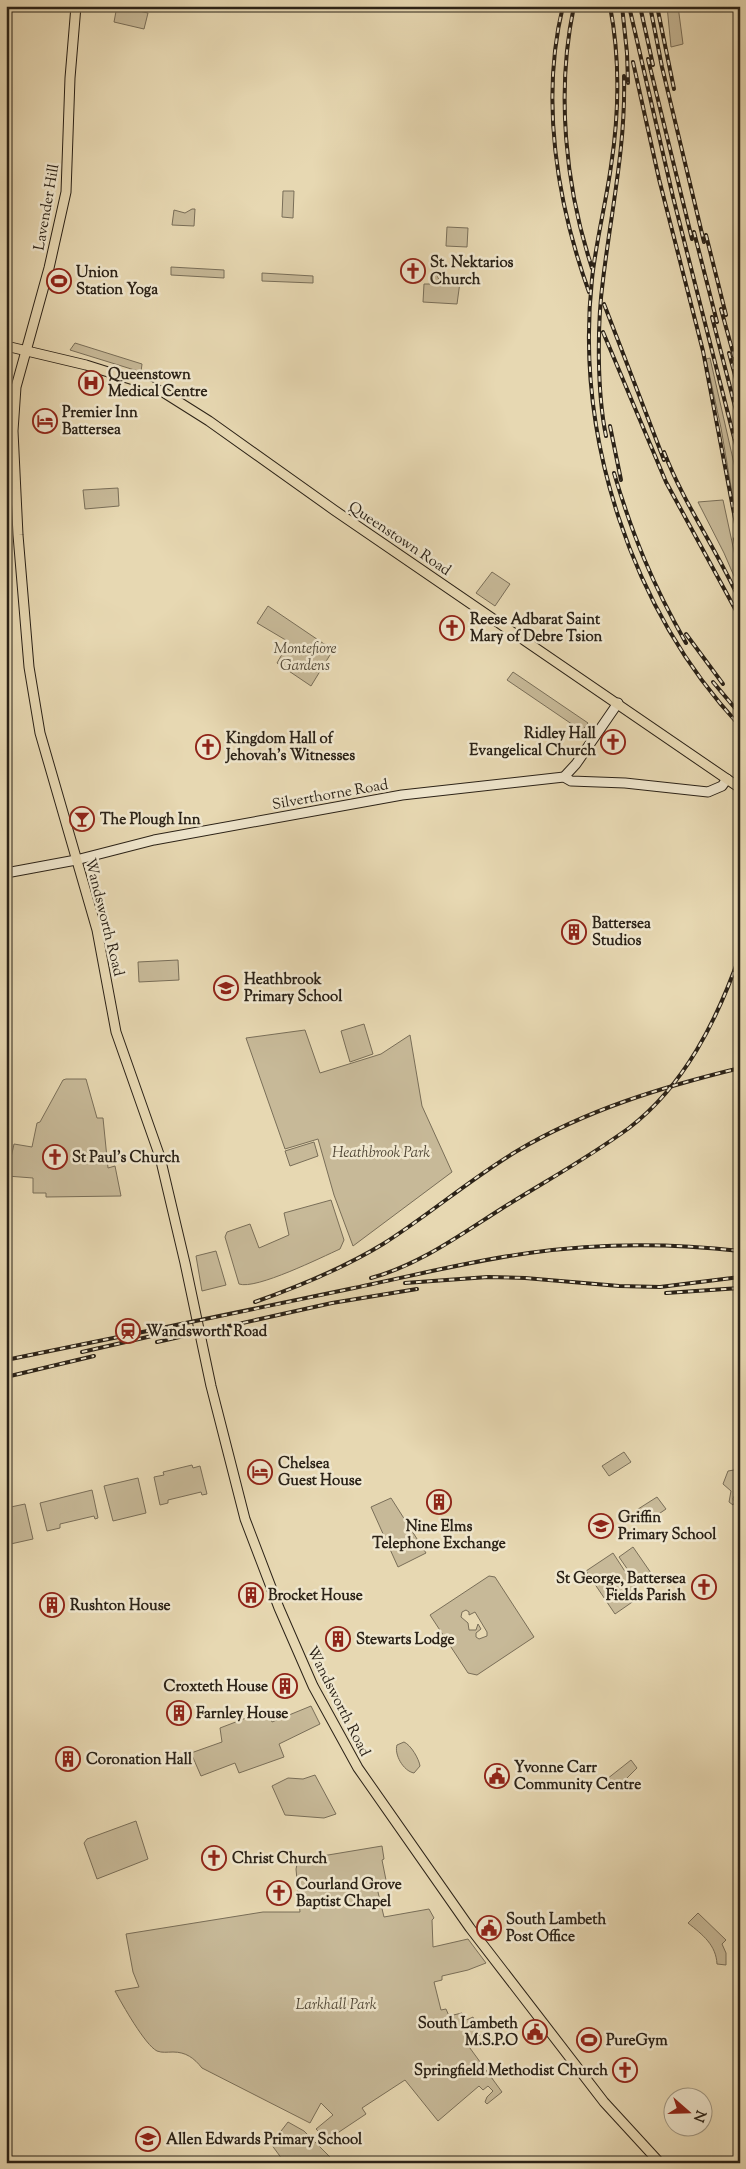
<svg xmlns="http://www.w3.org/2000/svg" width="746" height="2169" font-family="'Sorts Mill Goudy',serif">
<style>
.green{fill:#c7b998;stroke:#796e58;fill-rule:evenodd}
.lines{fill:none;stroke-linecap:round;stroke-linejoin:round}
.secondary-casing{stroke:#2b2217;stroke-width:11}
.primary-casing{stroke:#2b2217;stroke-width:11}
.secondary{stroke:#efe6cd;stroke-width:9}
.primary{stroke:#e7d8b2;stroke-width:9}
.rail-casing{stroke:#2b2217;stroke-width:4}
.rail{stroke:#efe6cd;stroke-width:2;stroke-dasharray:5.5;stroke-linecap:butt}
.labels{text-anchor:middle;stroke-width:5;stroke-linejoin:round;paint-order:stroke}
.street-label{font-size:15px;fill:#2b2217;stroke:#efe6cd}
.poi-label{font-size:15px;font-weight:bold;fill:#2b2217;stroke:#efe6cd;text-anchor:start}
.park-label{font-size:15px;font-style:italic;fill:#524837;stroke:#efe6cd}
</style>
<rect width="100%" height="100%" fill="#e7d8b2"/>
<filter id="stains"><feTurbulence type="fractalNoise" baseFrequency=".004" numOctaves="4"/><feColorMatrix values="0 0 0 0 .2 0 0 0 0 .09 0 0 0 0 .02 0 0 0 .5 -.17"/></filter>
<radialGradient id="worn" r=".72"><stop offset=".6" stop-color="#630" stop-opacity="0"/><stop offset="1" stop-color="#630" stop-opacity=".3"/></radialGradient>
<g class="green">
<polygon points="117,6 148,13 144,29 114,22"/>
<polygon points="667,6 678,6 683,44 671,47"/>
<polygon points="283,191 294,191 293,218 282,217"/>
<polygon points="192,209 195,209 194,226 172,225 174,210 185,213"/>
<polygon points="447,227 468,228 467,247 446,246"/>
<polygon points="171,267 224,270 224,278 171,275"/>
<polygon points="262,273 313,276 313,283 262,281"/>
<path d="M436,273L440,282C446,278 448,277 456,278L460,282L457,304L423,302L424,284H430L431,274Z"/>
<polygon points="75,343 142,364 141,372 70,350"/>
<polygon points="710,358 740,490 738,516 736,516 721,428 706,359"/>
<polygon points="118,488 119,506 85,509 83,490"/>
<polygon points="723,500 740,579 740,590 724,553 698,502"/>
<polygon points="492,572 510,584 495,606 476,593"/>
<polygon points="268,606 333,650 311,686 277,663 289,642 257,623"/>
<polygon points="513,672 588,723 582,731 507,680"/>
<polygon points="178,960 179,980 139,982 138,962"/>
<polygon points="364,1024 373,1054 350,1062 341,1031"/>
<polygon points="305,1030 320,1073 381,1054 410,1035 422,1106 452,1172 353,1246 334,1195 318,1139 285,1149 246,1038"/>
<polygon points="66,1079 86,1079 97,1118 103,1118 108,1168 115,1166 121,1196 46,1197 46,1193 33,1193 33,1178 7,1176 14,1144 32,1147 37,1123 40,1122 63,1080"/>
<polygon points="314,1142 318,1156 290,1166 285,1151"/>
<path d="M331,1200L344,1240L340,1249C322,1257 256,1290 239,1284L225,1237L227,1232L250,1224L259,1248L289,1235L284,1213Z"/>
<polygon points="216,1251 226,1285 202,1291 196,1256"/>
<polygon points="624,1452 631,1462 609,1476 602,1466"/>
<polygon points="192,1465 193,1468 200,1466 207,1494 202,1495 201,1492 168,1500 168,1503 160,1505 154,1477 164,1475 163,1472"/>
<polygon points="735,1466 740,1468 740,1497 734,1496 733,1499 735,1502 733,1505 729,1502 731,1491 723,1484 728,1471 734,1470"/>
<polygon points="138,1478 146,1513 113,1521 104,1486"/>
<polygon points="92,1490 98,1518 95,1519 94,1516 60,1524 60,1528 47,1531 40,1503"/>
<polygon points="657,1497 666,1509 644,1524 635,1511"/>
<polygon points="391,1498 426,1553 398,1567 371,1507"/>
<polygon points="25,1504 33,1539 6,1545 6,1508"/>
<polygon points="633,1547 651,1573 637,1583 619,1557"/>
<polygon points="613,1553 641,1596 615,1614 586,1571"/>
<path d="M489,1576L495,1577L534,1637L477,1675L468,1673L430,1615ZM466,1610L469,1612V1615L475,1612L487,1632V1636L479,1639L476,1637V1633L481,1629L478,1624L476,1630H469L468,1623L461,1617L462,1612Z"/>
<polygon points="311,1706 320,1724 279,1744 284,1757 239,1773 235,1763 201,1776 191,1753 222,1742 220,1728 267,1710 272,1722"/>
<path d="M404,1742C411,1745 419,1759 420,1766L414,1773C403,1771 394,1754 397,1745Z"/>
<polygon points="631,1760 637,1768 616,1789 607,1779"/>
<polygon points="315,1775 336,1814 324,1818 285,1815 272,1786 288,1778 303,1779"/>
<polygon points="136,1821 148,1859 97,1879 84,1843 87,1839"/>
<path d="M382,1846L384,1859L382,1860L387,1885L377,1888L384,1917L429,1909L434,1918L432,1920L433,1947L468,1939L486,1963L468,1970L442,1976V1980L434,1982L441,2010L446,2009L449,2016L462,2013L464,2021L473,2017L480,2035L467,2044L502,2092L487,2104L485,2102L487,2097L493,2091L488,2086L483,2090L479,2086L438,2121L405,2080L362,2108L366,2114L327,2140L316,2129L333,2115L321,2103L310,2123L202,2068C194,2058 186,2052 173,2052C167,2052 162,2053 157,2051C145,2045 122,2004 115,1991L139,1987L133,1972L126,1934L263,1912H300L296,1869L298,1860Z"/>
<path d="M698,1913L726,1940L722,1944L726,1953V1965L717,1964C716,1945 703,1935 688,1923Z"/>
<polygon points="288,2122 304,2131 336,2163 285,2163 271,2144"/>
</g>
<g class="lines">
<defs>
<g id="secondary">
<polyline points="564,777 576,764 618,703"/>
<polyline points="6,873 76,860 154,840 402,795 564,777 571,781 625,783 708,792 722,786 727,779"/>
</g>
<g id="primary">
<polyline points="76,6 70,78 66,192 49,268 16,387 13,431 18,535 29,667 40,733 97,930 116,1032 160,1157 185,1263 211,1386 245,1519 279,1608 313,1686 358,1768 470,1928 604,2102 660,2163"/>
<polyline points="6,346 86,365 143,383 163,392 209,421 334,510 740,788"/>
</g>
</defs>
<use href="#secondary" class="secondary-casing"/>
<use href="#primary" class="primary-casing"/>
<use href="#secondary" class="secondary"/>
<use href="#primary" class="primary"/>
<defs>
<g id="rail">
<path d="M563,6C540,100 557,203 589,292"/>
<path d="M574,6C556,91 565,186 592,268"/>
<path d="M610,6C620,58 619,114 611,166C606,203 596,241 592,279C575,437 631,609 740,726"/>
<polyline points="622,6 627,53 628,83"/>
<polyline points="629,6 673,197 740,461"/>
<polyline points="640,6 653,65"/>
<polyline points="650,6 662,67 704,242"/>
<polyline points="657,6 674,89"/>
<polyline points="648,59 692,239"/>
<polyline points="633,62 659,179 703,351 740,545"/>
<polyline points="694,232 717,322"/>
<polyline points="706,235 726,315"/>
<polyline points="604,304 664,460"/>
<polyline points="721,309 735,360"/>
<polyline points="712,317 740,426"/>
<polyline points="603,332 666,482 740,618"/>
<polyline points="729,353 740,394"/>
<polyline points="610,426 621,480"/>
<path d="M606,436C597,392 597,325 603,280C611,212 626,145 624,76"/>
<path d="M664,452C684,504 717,550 740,601"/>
<path d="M614,473C633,537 653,585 686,643"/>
<polyline points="735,539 740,566"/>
<polyline points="686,634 723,684"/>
<polyline points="713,682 740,714"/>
<path d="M371,1278C419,1265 460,1235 501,1209C544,1182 588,1158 629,1128C685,1085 717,1020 740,955"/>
<polyline points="405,1283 488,1277 525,1278 619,1286 660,1287 740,1277"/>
<polyline points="666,1293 740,1288"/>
<path d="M255,1302C300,1286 342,1269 383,1244C429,1215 470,1179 517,1151C586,1110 662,1087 740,1068"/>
<polyline points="157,1342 332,1303 417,1289"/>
<polyline points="82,1352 165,1333"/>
<path d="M6,1360C122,1336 238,1313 354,1288C412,1276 470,1261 529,1253C599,1243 670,1243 740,1251"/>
<polyline points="6,1377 94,1356"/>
</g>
</defs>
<use href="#rail" class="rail-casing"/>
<use href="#rail" class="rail"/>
</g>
<defs>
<symbol id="church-ring" viewBox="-11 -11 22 22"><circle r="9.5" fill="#efe6cd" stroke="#8f2418" stroke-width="1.5"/><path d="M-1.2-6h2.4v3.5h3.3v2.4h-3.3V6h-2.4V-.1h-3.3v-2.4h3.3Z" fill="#8f2418"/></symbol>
<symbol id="stadium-ring" viewBox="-11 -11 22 22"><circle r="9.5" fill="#efe6cd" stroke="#8f2418" stroke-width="1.5"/><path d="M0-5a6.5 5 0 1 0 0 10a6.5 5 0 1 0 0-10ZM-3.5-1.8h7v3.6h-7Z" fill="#8f2418"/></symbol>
<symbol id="hospital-ring" viewBox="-11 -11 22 22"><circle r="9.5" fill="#efe6cd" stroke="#8f2418" stroke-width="1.5"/><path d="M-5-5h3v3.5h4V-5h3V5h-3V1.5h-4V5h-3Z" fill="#8f2418"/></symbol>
<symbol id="hotel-ring" viewBox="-11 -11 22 22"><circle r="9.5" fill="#efe6cd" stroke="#8f2418" stroke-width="1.5"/><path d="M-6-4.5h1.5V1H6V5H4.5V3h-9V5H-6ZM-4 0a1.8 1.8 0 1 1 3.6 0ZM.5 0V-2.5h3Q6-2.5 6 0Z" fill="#8f2418"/></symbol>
<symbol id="bar-ring" viewBox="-11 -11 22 22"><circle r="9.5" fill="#efe6cd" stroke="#8f2418" stroke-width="1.5"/><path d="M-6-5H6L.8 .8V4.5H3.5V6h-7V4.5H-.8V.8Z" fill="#8f2418"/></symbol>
<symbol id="building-ring" viewBox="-11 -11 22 22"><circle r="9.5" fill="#efe6cd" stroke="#8f2418" stroke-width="1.5"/><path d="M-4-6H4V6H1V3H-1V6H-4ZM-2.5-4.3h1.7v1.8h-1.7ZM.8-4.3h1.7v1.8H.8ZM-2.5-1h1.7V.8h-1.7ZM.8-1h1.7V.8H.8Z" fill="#8f2418"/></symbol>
<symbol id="school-ring" viewBox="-11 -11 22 22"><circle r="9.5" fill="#efe6cd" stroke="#8f2418" stroke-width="1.5"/><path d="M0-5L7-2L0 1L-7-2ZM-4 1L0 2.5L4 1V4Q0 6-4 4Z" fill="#8f2418"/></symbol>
<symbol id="station-ring" viewBox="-11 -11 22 22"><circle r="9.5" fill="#efe6cd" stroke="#8f2418" stroke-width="1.5"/><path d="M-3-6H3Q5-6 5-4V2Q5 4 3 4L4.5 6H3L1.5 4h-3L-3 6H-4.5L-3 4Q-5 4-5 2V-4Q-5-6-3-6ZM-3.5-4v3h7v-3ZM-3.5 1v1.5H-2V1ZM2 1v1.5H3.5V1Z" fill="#8f2418"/></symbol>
<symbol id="civic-ring" viewBox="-11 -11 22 22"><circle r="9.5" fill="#efe6cd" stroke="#8f2418" stroke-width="1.5"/><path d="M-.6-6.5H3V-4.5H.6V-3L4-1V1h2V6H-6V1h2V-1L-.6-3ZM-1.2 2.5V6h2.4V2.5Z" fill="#8f2418"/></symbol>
</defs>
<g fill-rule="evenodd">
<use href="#church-ring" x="399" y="257" width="28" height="28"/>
<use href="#stadium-ring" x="45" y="267" width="28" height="28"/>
<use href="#hospital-ring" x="77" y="369" width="28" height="28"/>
<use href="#hotel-ring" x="31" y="407" width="28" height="28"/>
<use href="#church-ring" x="438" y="614" width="28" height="28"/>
<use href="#church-ring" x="599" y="728" width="28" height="28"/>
<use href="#church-ring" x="194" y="733" width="28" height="28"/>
<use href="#bar-ring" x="68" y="805" width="28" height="28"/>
<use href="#building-ring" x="560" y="918" width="28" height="28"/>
<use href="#school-ring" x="212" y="974" width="28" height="28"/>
<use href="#church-ring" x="41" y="1143" width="28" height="28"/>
<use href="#station-ring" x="114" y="1317" width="28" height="28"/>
<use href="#hotel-ring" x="246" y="1458" width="28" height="28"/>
<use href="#building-ring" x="425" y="1488" width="28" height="28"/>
<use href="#school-ring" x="587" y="1512" width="28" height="28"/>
<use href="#church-ring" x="690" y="1573" width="28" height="28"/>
<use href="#building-ring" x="237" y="1581" width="28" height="28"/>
<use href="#building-ring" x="38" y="1591" width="28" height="28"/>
<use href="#building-ring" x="324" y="1625" width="28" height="28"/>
<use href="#building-ring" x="271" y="1672" width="28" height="28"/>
<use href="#building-ring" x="165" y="1699" width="28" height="28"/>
<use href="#building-ring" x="54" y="1745" width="28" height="28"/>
<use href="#civic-ring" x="483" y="1762" width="28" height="28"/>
<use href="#church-ring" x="200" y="1844" width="28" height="28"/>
<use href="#church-ring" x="265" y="1879" width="28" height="28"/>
<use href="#civic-ring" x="475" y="1914" width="28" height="28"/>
<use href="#civic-ring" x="521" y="2018" width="28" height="28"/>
<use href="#stadium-ring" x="575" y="2026" width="28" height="28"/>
<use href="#church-ring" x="611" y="2056" width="28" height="28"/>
<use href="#school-ring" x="134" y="2125" width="28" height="28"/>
</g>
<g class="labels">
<g class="street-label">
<text transform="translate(46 207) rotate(-80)" y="5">Lavender Hill</text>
<text transform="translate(400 538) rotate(34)" y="5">Queenstown Road</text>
<text transform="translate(330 794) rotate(-10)" y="5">Silverthorne Road</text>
<text transform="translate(105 917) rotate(76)" y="5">Wandsworth Road</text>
<text transform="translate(339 1701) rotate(63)" y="5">Wandsworth Road</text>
</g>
<g class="poi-label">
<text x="430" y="267">St. Nektarios<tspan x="430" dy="17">Church</tspan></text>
<text x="76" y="277">Union<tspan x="76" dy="17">Station Yoga</tspan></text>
<text x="108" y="379">Queenstown<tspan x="108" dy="17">Medical Centre</tspan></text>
<text x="62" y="417">Premier Inn<tspan x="62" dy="17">Battersea</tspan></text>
<text x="470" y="624">Reese Adbarat Saint<tspan x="470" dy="17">Mary of Debre Tsion</tspan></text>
<text x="596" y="738" text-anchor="end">Ridley Hall<tspan x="596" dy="17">Evangelical Church</tspan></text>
<text x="226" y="743">Kingdom Hall of<tspan x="226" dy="17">Jehovah's Witnesses</tspan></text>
<text x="100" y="824">The Plough Inn</text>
<text x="592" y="928">Battersea<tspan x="592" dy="17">Studios</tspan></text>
<text x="244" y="984">Heathbrook<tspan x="244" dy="17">Primary School</tspan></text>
<text x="72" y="1162">St Paul's Church</text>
<text x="146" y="1336">Wandsworth Road</text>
<text x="278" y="1468">Chelsea<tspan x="278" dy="17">Guest House</tspan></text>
<text x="618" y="1522">Griffin<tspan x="618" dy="17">Primary School</tspan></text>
<text x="439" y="1531" text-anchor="middle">Nine Elms<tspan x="439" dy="17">Telephone Exchange</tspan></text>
<text x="686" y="1583" text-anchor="end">St George, Battersea<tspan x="686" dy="17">Fields Parish</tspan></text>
<text x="268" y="1600">Brocket House</text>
<text x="70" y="1610">Rushton House</text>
<text x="356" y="1644">Stewarts Lodge</text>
<text x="268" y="1691" text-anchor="end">Croxteth House</text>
<text x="196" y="1718">Farnley House</text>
<text x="86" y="1764">Coronation Hall</text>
<text x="514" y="1772">Yvonne Carr<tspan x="514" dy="17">Community Centre</tspan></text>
<text x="232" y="1863">Christ Church</text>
<text x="296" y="1889">Courland Grove<tspan x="296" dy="17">Baptist Chapel</tspan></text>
<text x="506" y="1924">South Lambeth<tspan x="506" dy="17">Post Office</tspan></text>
<text x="518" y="2028" text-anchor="end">South Lambeth<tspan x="518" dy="17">M.S.P.O</tspan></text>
<text x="606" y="2045">PureGym</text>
<text x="608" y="2075" text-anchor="end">Springfield Methodist Church</text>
<text x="166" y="2144">Allen Edwards Primary School</text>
</g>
<g class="park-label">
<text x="305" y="653">Montefiore<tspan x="305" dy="17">Gardens</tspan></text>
<text x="381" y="1157">Heathbrook Park</text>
<text x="336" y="2009">Larkhall Park</text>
</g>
</g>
<rect width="746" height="2169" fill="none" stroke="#e7d8b2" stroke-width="25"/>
<rect x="8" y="8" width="731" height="2154" fill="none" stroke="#2b2217" stroke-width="2.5"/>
<rect x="12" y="12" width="721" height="2144" fill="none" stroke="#2b2217"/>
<g transform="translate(688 2112) rotate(110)"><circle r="24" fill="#efe6cd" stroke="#a19884"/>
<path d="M0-4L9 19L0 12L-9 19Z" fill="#8f2418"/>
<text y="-8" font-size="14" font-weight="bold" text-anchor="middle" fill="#2b2217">N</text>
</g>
<rect width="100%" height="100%" filter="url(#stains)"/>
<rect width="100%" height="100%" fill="url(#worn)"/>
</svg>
